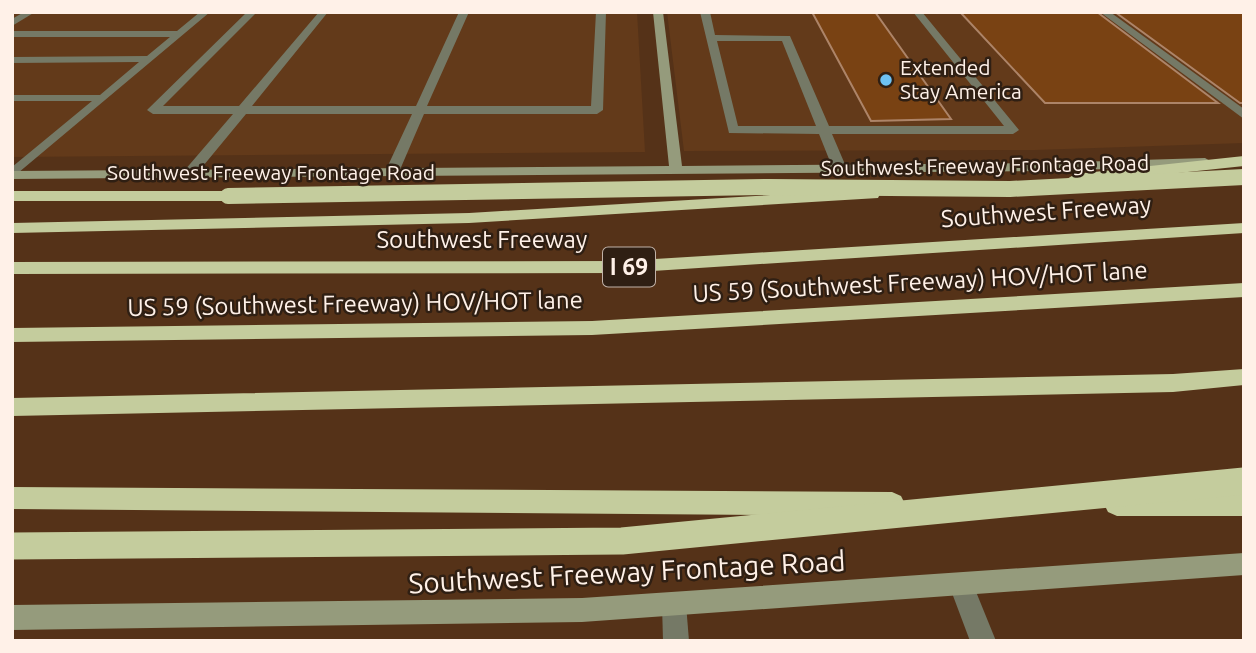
<svg xmlns="http://www.w3.org/2000/svg" width="1256" height="653" font-family="Ubuntu,sans-serif">
<style>
.built{fill:#633a1a}
.building{fill:#794213;stroke:#ad8468;stroke-width:2}
.lines{fill:none;stroke-linecap:round;stroke-linejoin:round}
.lane{fill:#757966;fill-rule:evenodd}
.secondary{fill:#959b7c;fill-rule:evenodd}
.highway{fill:#c4cc9d;fill-rule:evenodd}
.highway-bridge-far1{stroke:#c4cc9d;stroke-width:16}
.highway-bridge{stroke:#c4cc9d;stroke-width:27}
.poi-dot{fill:#6ec2f3;stroke:#2f1f13;stroke-width:2.5}
.labels{text-anchor:middle;stroke-width:5;stroke-linejoin:round;paint-order:stroke}
.far-poi-label{font-size:21px;fill:#fff1e8;stroke:#2f1f13;text-anchor:start}
.far-street-label{font-size:21px;fill:#fff1e8;stroke:#2f1f13}
.shield{fill:#2f1f13;stroke:#c1b2a8;stroke-width:2}
.shield-label{font-size:23px;font-weight:bold;fill:#fff1e8}
.street-label{font-size:24px;fill:#fff1e8;stroke:#2f1f13}
.near-street-label{font-size:28px;fill:#fff1e8;stroke:#2f1f13}
</style>
<rect width="100%" height="100%" fill="#553218"/>
<g class="built">
<polygon points="12,12 637,12 645,152 12,157"/>
<polygon points="667,12 1244,12 1244,143 1035,150 684,151"/>
</g>
<g class="building">
<polygon points="812,12 875,12 951,119 871,121"/>
<polygon points="960,12 1097,12 1218,103 1045,103"/>
<polygon points="1115,12 1244,12 1244,103 1240,103"/>
</g>
<g class="lines">
<g class="lane">
<polygon points="24,12 35,12 12,26 12,19"/>
<polygon points="200,12 210,12 12,178 12,167 92,101 12,101 12,95 100,95 139,62 12,63 12,57 147,56 170,37 12,37 12,31 177,31"/>
<polygon points="247,12 257,12 163,106 239,106 319,12 328,12 252,106 416,106 459,12 469,12 427,106 591,106 596,12 606,12 603,110 597,114 424,114 399,172 392,176 385,172 412,114 246,114 194,177 184,177 184,171 233,114 153,114 147,110"/>
<path d="M700,12H710L715,35L790,36L829,126H1004L913,12H922L1019,130L1013,134H832L847,169L840,173L833,169L819,134L729,133ZM717,41H782L816,126H738Z"/>
<polygon points="1100,12 1110,12 1244,109 1244,119"/>
<polygon points="961,573 970,577 996,641 970,641 949,585 952,577"/>
<polygon points="674,592 683,595 686,604 689,641 663,641 662,604 665,595"/>
</g>
<g class="secondary">
<polygon points="653,12 663,12 682,166 1043,163 1205,158 1212,162 1205,166 1043,171 12,179 12,171 669,166"/>
<polygon points="1244,553 1244,575 582,622 12,630 12,605 582,598"/>
</g>
<g class="highway">
<polygon points="1244,156 1244,166 1075,184 1067,179 1075,174"/>
<polygon points="872,189 878,190 880,194 878,198 469,223 12,233 12,223 469,213"/>
<polygon points="12,191 228,191 236,196 228,201 12,201"/>
<polygon points="1244,223 1244,233 622,273 12,274 12,262 622,261"/>
<polygon points="1244,283 1244,297 592,335 12,342 12,328 592,321"/>
<polygon points="1244,369 1244,385 1173,392 12,416 12,398 1173,374"/>
<polygon points="12,487 892,492 901,496 905,504 901,512 892,516 12,509"/>
<polygon points="1117,492 1244,492 1244,516 1117,516 1108,512 1104,504 1108,496"/>
</g>
<polyline class="highway-bridge-far1" points="228,196 769,187 1010,189 1244,177"/>
<polyline class="highway-bridge" points="12,546 622,541 1244,481"/>
</g>
<circle class="poi-dot" cx="886" cy="80" r="7"/>
<g class="labels">
<g class="far-poi-label">
<text x="900" y="75">Extended<tspan x="900" dy="24">Stay America</tspan></text>
</g>
<g class="far-street-label">
<text transform="translate(985 166) rotate(-1)" y="7">Southwest Freeway Frontage Road</text>
<text x="271" y="180">Southwest Freeway Frontage Road</text>
</g>
<rect class="shield" x="603" y="247.5" width="52" height="39" rx="5"/>
<g class="shield-label">
<text x="629" y="275">I 69</text>
</g>
<g class="street-label">
<text transform="translate(1046 212) rotate(-4)" y="8">Southwest Freeway</text>
<text x="482" y="248">Southwest Freeway</text>
<text transform="translate(920 282) rotate(-3)" y="8">US 59 (Southwest Freeway) HOV/HOT lane</text>
<text transform="translate(355 304) rotate(-1)" y="8">US 59 (Southwest Freeway) HOV/HOT lane</text>
</g>
<g class="near-street-label">
<text transform="translate(627 572) rotate(-3)" y="10">Southwest Freeway Frontage Road</text>
</g>
</g>
<rect width="1256" height="653" fill="none" stroke="#fff1e8" stroke-width="28"/>
</svg>
